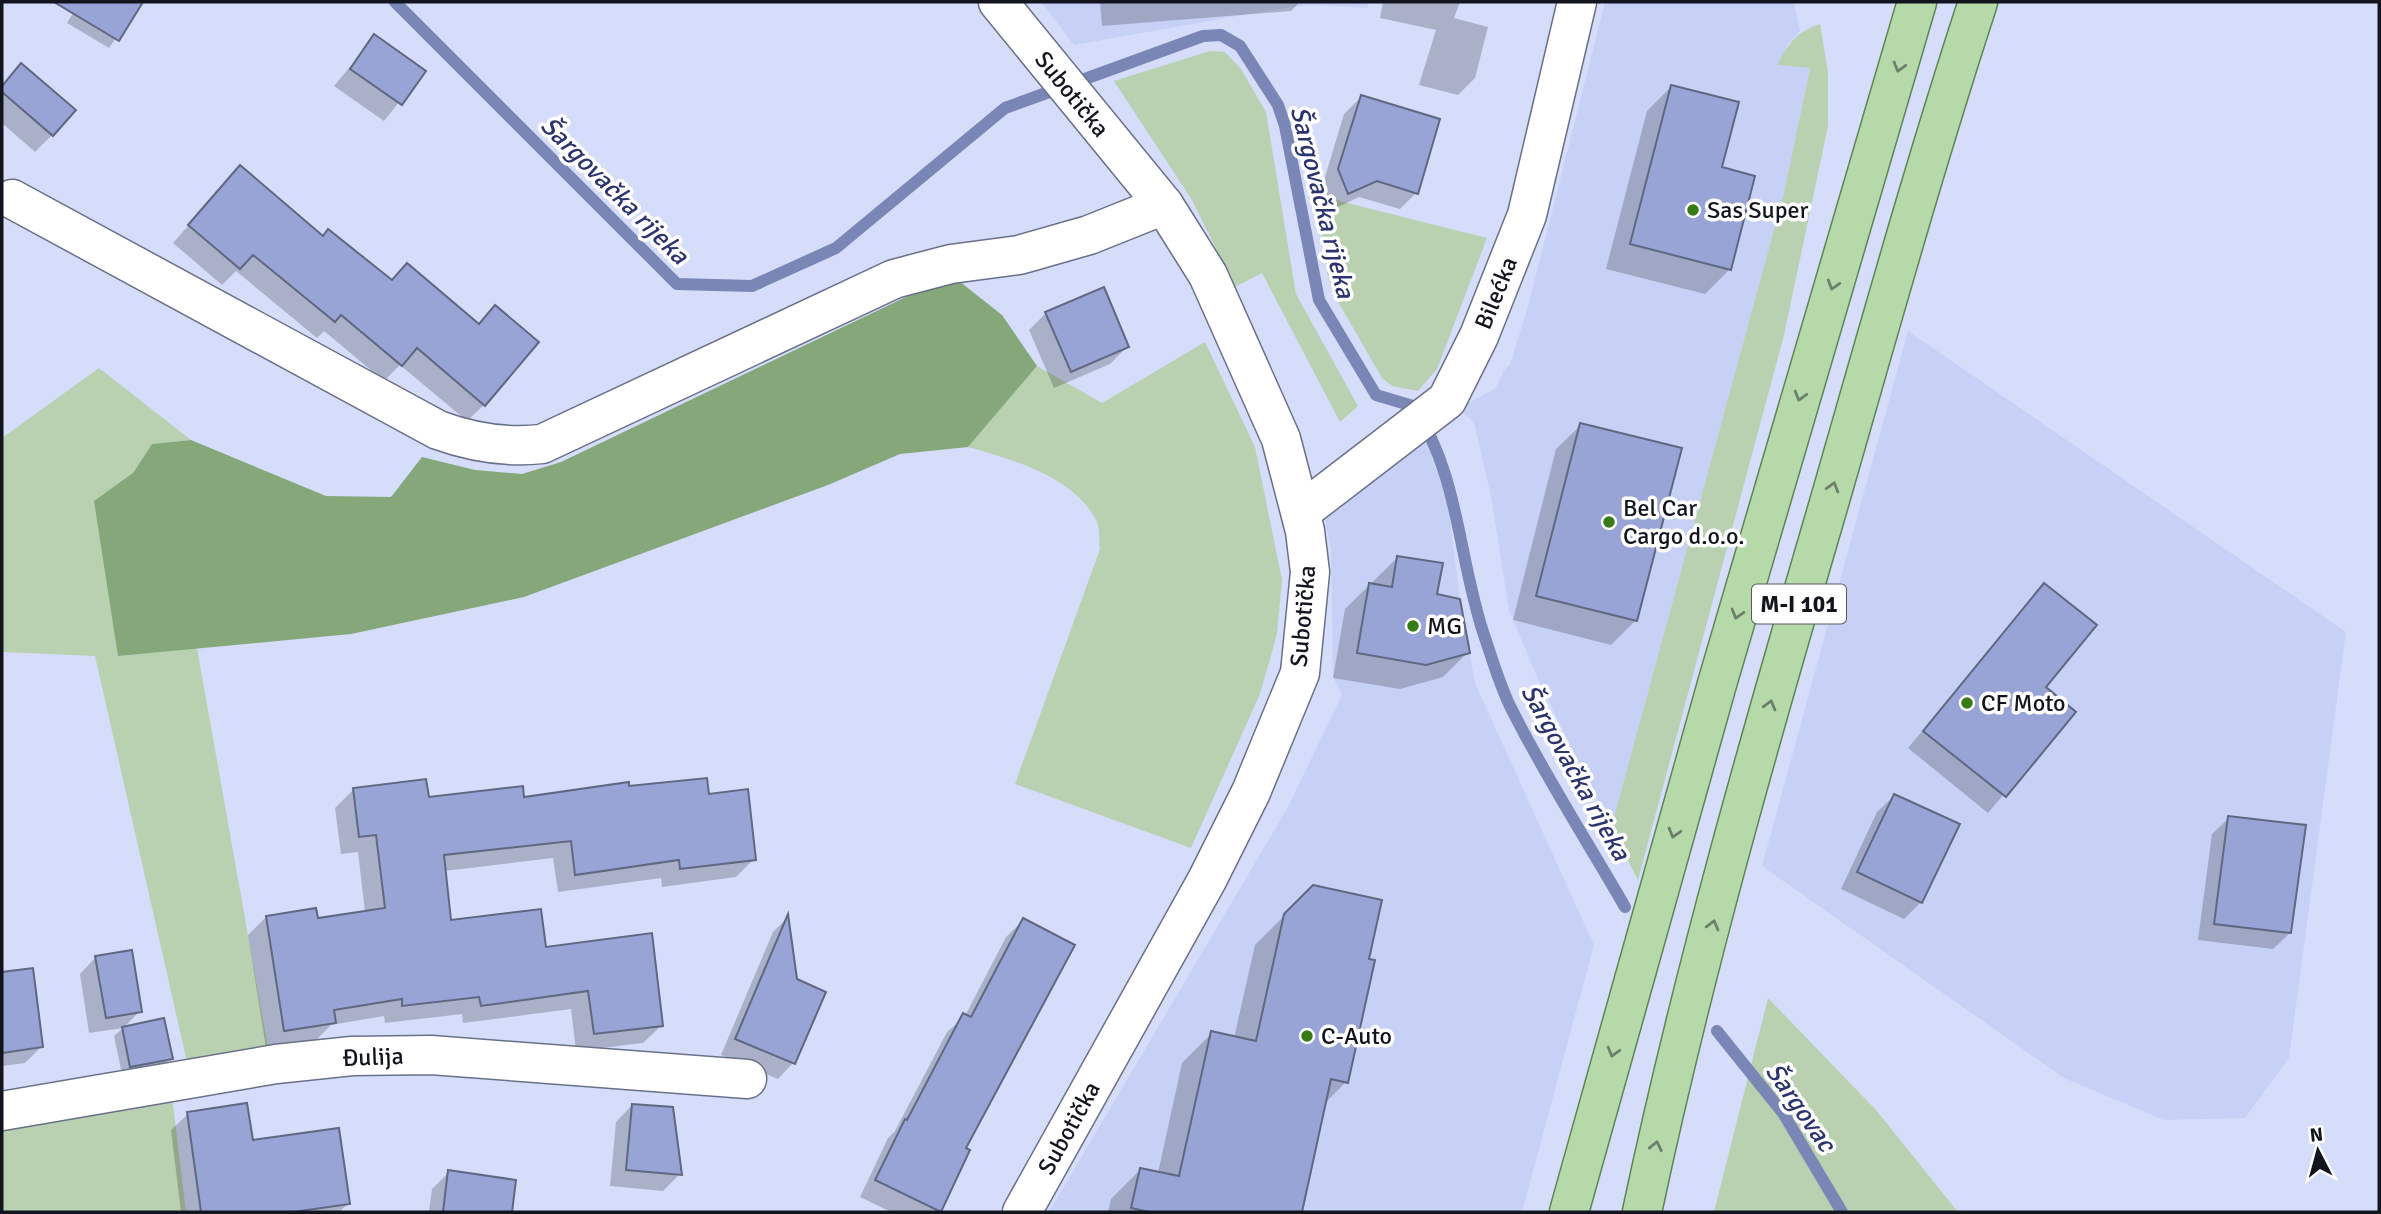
<svg xmlns="http://www.w3.org/2000/svg" width="2381" height="1214" font-family="Signika,sans-serif">
<style>
.built{fill:#c7d1f6}
.green{fill:#b9d1b1}
.forest{fill:#85a77a}
.shadow{fill:#0003}
.lines{fill:none;stroke-linecap:round;stroke-linejoin:round}
.stream{stroke:#7a86b6;stroke-width:12}
.building{fill:#98a4d6;stroke:#606781;stroke-width:2}
.minor-casing{stroke:#69708a;stroke-width:41}
.major-casing{stroke:#5d8454;stroke-width:41}
.minor{stroke:#fff;stroke-width:38}
.major{stroke:#b6d9aa;stroke-width:38}
.oneway{stroke:#6c806b}
.poi-dot{fill:#387918;stroke:#fff;stroke-width:2.5}
.labels{text-anchor:middle;stroke-width:7;stroke-linejoin:round;paint-order:stroke}
.shield{fill:#fff;stroke:#595a62;stroke-width:2}
.shield-label{font-size:23px;font-weight:bold;fill:#12141e}
.street-label{font-size:24px;fill:#12141e;stroke:#fff}
.poi-label{font-size:24px;fill:#12141e;stroke:#fff;text-anchor:start}
.water-label{font-size:26px;font-style:italic;fill:#2b3370;stroke:#fff}
</style>
<rect width="100%" height="100%" fill="#d5ddfb"/>
<g class="built">
<polygon points="1041,2 1369,2 1368,8 1310,5 1271,10 1074,45"/>
<polygon points="1605,2 1794,2 1800,31 1788,44 1778,65 1810,67 1784,193 1611,828 1537,677 1509,610 1491,496 1474,423 1459,408 1496,388 1504,370 1510,365 1529,303"/>
<polygon points="1908,331 2346,632 2289,1058 2245,1118 2164,1120 2064,1078 1762,866"/>
<polygon points="1424,433 1434,466 1445,482 1460,599 1475,683 1594,945 1522,1212 1049,1212 1288,807 1342,695 1333,677 1331,548 1324,516"/>
</g>
<g class="green">
<path d="M1820,24L1828,72V126L1784,335L1638,880L1611,828L1784,193L1810,68L1777,65C1789,43 1796,32 1820,24Z"/>
<polygon points="1210,51 1225,52 1241,69 1266,112 1296,294 1358,406 1340,422 1262,273 1235,287 1192,200 1114,81"/>
<polygon points="1316,195 1487,238 1437,369 1418,391 1392,386 1382,378 1333,293 1327,273"/>
<path d="M1205,342L1255,447L1282,580L1277,634L1260,694L1191,848L1015,784L1100,549C1099,541 1100,530 1097,522C1076,477 1011,459 968,447L1037,366L1102,403Z"/>
<polygon points="99,368 191,440 152,444 133,473 118,656 197,648 268,1048 187,1062 95,656 2,652 2,438"/>
<polygon points="1768,998 1876,1110 1958,1212 1714,1212"/>
<polygon points="172,1096 186,1212 3,1212 2,1127"/>
</g>
<polygon class="forest" points="959,281 1002,315 1037,366 968,447 900,454 828,485 524,597 351,634 118,656 94,501 133,473 152,444 191,440 326,496 391,497 422,457 475,470 522,474 561,462 910,295"/>
<g class="shadow">
<polygon points="80,2 124,2 136,9 109,48 67,23"/>
<polygon points="1100,2 1300,2 1291,11 1102,26"/>
<polygon points="1383,2 1460,2 1454,18 1488,27 1475,78 1458,95 1419,85 1436,30 1380,18"/>
<polygon points="375,37 423,72 384,121 334,86"/>
<polygon points="21,65 52,135 35,152 2,123 2,85"/>
<polygon points="1671,87 1720,169 1730,269 1705,294 1606,269 1647,111"/>
<polygon points="1361,97 1416,193 1400,209 1359,197 1332,210 1322,187 1344,114"/>
<polygon points="224,185 322,238 391,281 407,265 477,325 495,308 484,405 467,421 400,365 384,381 324,331 317,338 236,271 222,285 173,243"/>
<polygon points="1046,313 1127,347 1110,364 1054,388 1029,330"/>
<polygon points="1581,425 1636,620 1611,645 1513,620 1556,449"/>
<polygon points="1398,557 1435,595 1468,652 1443,677 1400,689 1333,678 1345,609"/>
<polygon points="2044,585 2043,688 2073,712 1988,813 1908,748"/>
<polygon points="628,788 707,796 754,859 736,877 662,887 661,878 558,892 553,858 444,871 450,922 544,949 662,1025 643,1043 576,1051 571,1009 463,1023 462,1014 385,1023 384,1016 331,1025 316,1040 266,1048 248,935 266,917 316,920 365,912 358,852 341,854 335,808 353,790 427,799 523,799"/>
<polygon points="1894,796 1921,902 1904,919 1841,889 1877,812"/>
<polygon points="2229,818 2290,933 2273,949 2198,940 2212,834"/>
<polygon points="1285,915 1346,1082 1324,1104 1247,1205 1245,1212 1108,1212 1111,1199 1140,1170 1158,1173 1182,1063 1212,1033 1234,1038 1255,945"/>
<polygon points="787,918 795,981 823,993 793,1063 778,1079 721,1055 773,932"/>
<polygon points="1023,920 964,1148 940,1211 891,1212 860,1197 888,1138 895,1131 947,1032 965,1016 1006,937"/>
<polygon points="96,957 140,1011 123,1028 171,1058 163,1066 122,1074 114,1036 123,1028 89,1033 80,974"/>
<polygon points="32,970 42,1046 25,1063 2,1066 2,974"/>
<polygon points="632,1105 680,1174 663,1191 610,1186 616,1122"/>
<polygon points="188,1114 251,1142 348,1204 339,1212 181,1212 171,1130"/>
<polygon points="449,1172 514,1181 510,1212 429,1212 432,1189"/>
</g>
<g class="lines">
<g class="stream">
<path d="M395,2L677,284L752,286L836,248L1005,108L1203,36L1221,35L1240,46L1278,105L1285,126L1319,300L1376,395L1413,406C1460,475 1458,560 1485,638C1493,661 1500,686 1511,708C1545,776 1587,841 1625,907"/>
<polyline points="1717,1031 1783,1113 1842,1212"/>
</g>
</g>
<g class="building">
<polygon points="54,2 143,2 119,41"/>
<polygon points="374,34 426,71 402,105 350,69"/>
<polygon points="21,63 76,110 53,136 2,92 2,86"/>
<polygon points="1671,85 1739,102 1722,167 1755,176 1731,270 1630,244"/>
<polygon points="1361,95 1440,119 1418,194 1377,181 1348,194 1338,169"/>
<polygon points="240,165 323,236 328,229 392,280 407,263 479,324 495,305 539,342 485,406 417,348 402,366 341,315 335,322 253,255 240,269 188,225"/>
<polygon points="1104,287 1129,347 1071,372 1045,312"/>
<polygon points="1580,423 1682,448 1637,621 1536,596"/>
<polygon points="1397,556 1443,563 1437,594 1460,599 1470,653 1426,665 1357,653 1369,583 1392,587"/>
<polygon points="2044,583 2097,625 2046,687 2076,712 2006,797 1923,731"/>
<polygon points="707,778 709,794 748,789 756,860 680,869 679,860 575,875 571,841 444,855 451,920 541,909 546,947 652,933 663,1026 594,1034 588,991 481,1006 479,997 402,1006 402,999 334,1010 336,1023 284,1031 266,916 316,908 318,918 385,908 376,835 359,837 353,788 426,779 429,797 523,786 524,797 629,782 629,786"/>
<polygon points="1894,794 1960,824 1922,903 1857,872"/>
<polygon points="2228,816 2306,825 2291,933 2214,924"/>
<polygon points="1313,885 1382,900 1369,959 1375,960 1348,1083 1331,1079 1302,1212 1149,1212 1131,1208 1140,1168 1179,1176 1211,1031 1256,1041 1284,914"/>
<polygon points="788,914 797,979 826,992 795,1064 735,1039"/>
<polygon points="1023,918 1075,945 966,1148 970,1150 941,1212 875,1180 905,1119 907,1120 963,1013 971,1017"/>
<polygon points="132,950 142,1012 106,1018 95,956"/>
<polygon points="33,968 43,1047 2,1053 2,972"/>
<polygon points="164,1018 173,1059 130,1067 122,1027"/>
<polygon points="247,1103 253,1140 339,1128 350,1204 293,1212 201,1212 187,1112"/>
<polygon points="632,1104 673,1107 682,1175 626,1170"/>
<polygon points="448,1170 516,1180 512,1212 443,1212"/>
</g>
<g class="lines">
<defs>
<g id="minor">
<polyline points="998,2 1164,205 1208,275 1281,439 1305,531 1310,572 1300,673 1251,792 1207,880 1022,1212"/>
<path d="M12,199L438,430C471,442 507,448 542,444L894,279L951,264L1019,255L1089,235L1164,205"/>
<polyline points="1301,512 1447,400 1479,336 1527,215 1577,2"/>
<polyline points="2,1111 276,1064 352,1056 431,1055 747,1079"/>
</g>
<g id="major">
<polyline points="1569,1212 1717,684 1917,2"/>
<path d="M1642,1212C1692,976 1759,742 1827,510C1876,340 1923,170 1978,2"/>
</g>
</defs>
<use href="#minor" class="minor-casing"/>
<use href="#major" class="major-casing"/>
<use href="#minor" class="minor"/>
<use href="#major" class="major"/>
</g>
<defs><path id="oneway-chevron" d="M-2-3.5L2.5 0L-2 3.5" fill="none" stroke-width="1.6" stroke-linecap="round" stroke-linejoin="round" transform="scale(1.75)"/></defs>
<g class="oneway">
<use href="#oneway-chevron" transform="translate(1899 67) rotate(106)"/>
<use href="#oneway-chevron" transform="translate(1833 285) rotate(107)"/>
<use href="#oneway-chevron" transform="translate(1800 396) rotate(106)"/>
<use href="#oneway-chevron" transform="translate(1833 487) rotate(-74)"/>
<use href="#oneway-chevron" transform="translate(1737 614) rotate(106)"/>
<use href="#oneway-chevron" transform="translate(1770 705) rotate(-75)"/>
<use href="#oneway-chevron" transform="translate(1674 833) rotate(106)"/>
<use href="#oneway-chevron" transform="translate(1713 925) rotate(-75)"/>
<use href="#oneway-chevron" transform="translate(1613 1052) rotate(106)"/>
<use href="#oneway-chevron" transform="translate(1656 1146) rotate(-78)"/>
</g>
<g class="poi-dot">
<circle cx="1693" cy="210" r="7"/>
<circle cx="1609" cy="522" r="7"/>
<circle cx="1413" cy="626" r="7"/>
<circle cx="1967" cy="703" r="7"/>
<circle cx="1307" cy="1036" r="7"/>
</g>
<g class="labels">
<rect class="shield" x="1752" y="584.5" width="94" height="39" rx="5"/>
<g class="shield-label">
<text x="1799" y="612">M-I 101</text>
</g>
<g class="street-label">
<text transform="translate(1072 94) rotate(51)" y="8">Subotička</text>
<text transform="translate(1496 293) rotate(-68)" y="8">Bilećka</text>
<text transform="translate(1303 616) rotate(-85)" y="8">Subotička</text>
<text transform="translate(373 1057) rotate(-2)" y="8">Đulija</text>
<text transform="translate(1069 1128) rotate(-61)" y="8">Subotička</text>
</g>
<g class="poi-label">
<text x="1707" y="218">Sas Super</text>
<text x="1623" y="516">Bel Car<tspan x="1623" dy="28">Cargo d.o.o.</tspan></text>
<text x="1427" y="634">MG</text>
<text x="1981" y="711">CF Moto</text>
<text x="1321" y="1044">C-Auto</text>
</g>
<g class="water-label">
<text transform="translate(615 190) rotate(45)" y="9">Šargovačka rijeka</text>
<text transform="translate(1323 202) rotate(76)" y="9">Šargovačka rijeka</text>
<text transform="translate(1576 772) rotate(61)" y="9">Šargovačka rijeka</text>
<text transform="translate(1801 1107) rotate(55)" y="9">Šargovac</text>
</g>
</g>
<rect width="2381" height="1214" fill="none" stroke="#12141e" stroke-width="7"/>
<g transform="translate(2318 1151) rotate(354)" stroke="#ffffff" stroke-width="5" paint-order="stroke">
<path d="M0-5L12 26L0 18L-12 26Z" fill="#12141e"/>
<text y="-10" font-size="19" font-weight="bold" text-anchor="middle" fill="#12141e">N</text>
</g>
</svg>
